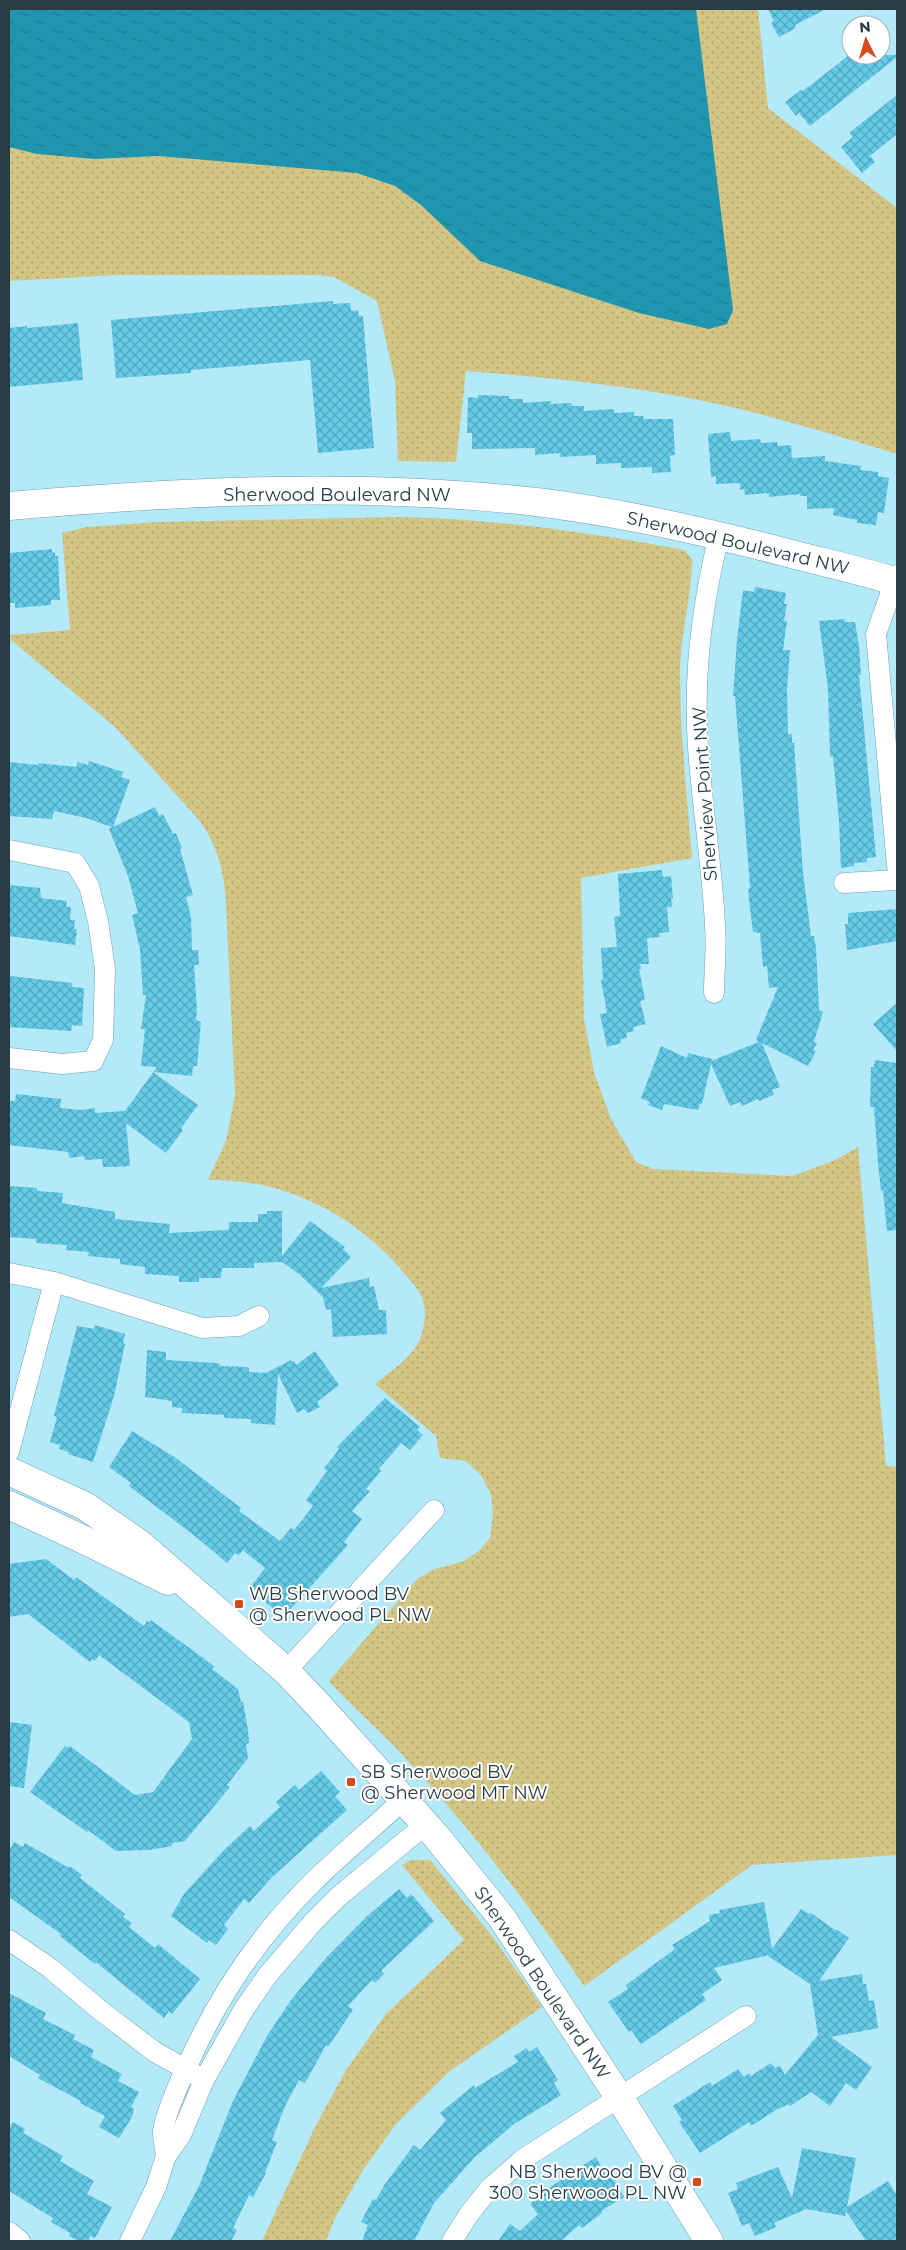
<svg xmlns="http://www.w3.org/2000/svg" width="906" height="2250" font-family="Montserrat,sans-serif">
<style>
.park{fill:url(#park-dots)}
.water{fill:url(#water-ripples)}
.building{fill:url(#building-cross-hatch)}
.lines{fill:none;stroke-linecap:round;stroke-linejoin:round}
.street-casing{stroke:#6ca0af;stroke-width:21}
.secondary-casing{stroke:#6ca0af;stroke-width:29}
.street{stroke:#fff;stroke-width:20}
.secondary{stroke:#fff;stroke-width:28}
.poi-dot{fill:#d44c1c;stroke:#fff;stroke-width:2}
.labels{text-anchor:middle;stroke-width:4;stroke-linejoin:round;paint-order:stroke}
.street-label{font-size:18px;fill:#273d43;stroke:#fff}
.poi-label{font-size:18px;fill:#273d43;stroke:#fff;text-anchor:start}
</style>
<defs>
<pattern id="park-dots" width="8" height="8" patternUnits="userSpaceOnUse" patternTransform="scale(1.25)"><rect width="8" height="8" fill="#d3c583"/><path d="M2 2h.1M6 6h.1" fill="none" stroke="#aba16d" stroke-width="1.8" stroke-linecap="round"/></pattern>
<pattern id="water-ripples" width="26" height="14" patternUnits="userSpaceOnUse" patternTransform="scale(1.25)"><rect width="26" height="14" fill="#2095af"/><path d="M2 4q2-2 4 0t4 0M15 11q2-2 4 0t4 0" fill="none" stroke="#1c7b90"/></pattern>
<pattern id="building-cross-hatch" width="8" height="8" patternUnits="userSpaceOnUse" patternTransform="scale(1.25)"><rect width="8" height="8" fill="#63cbe7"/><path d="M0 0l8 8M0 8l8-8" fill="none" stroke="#52a6bd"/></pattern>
</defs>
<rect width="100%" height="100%" fill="#b3e9f9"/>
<g class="park">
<path d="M9,9H758L768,108L897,208V454C846,438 795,423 744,410C655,388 557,378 466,371L456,462L398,461L395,381L377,301L334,277L319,275H117L9,281Z"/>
<path d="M400,517C495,519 589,532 684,550L692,559C692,597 680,634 680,672C680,734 687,797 692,858L581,878L584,1019L594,1072L611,1119L636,1162L653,1169L793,1176L835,1160L858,1147L886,1466L897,1467V1855L752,1865L584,1986C527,1901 464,1820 393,1745C372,1723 349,1704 329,1681L417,1579L432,1570L464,1561L479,1551L490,1538L493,1514L491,1494L481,1475L466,1461L440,1458L436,1436L375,1384C391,1371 411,1359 420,1339C424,1328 427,1313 423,1301C421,1292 411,1281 404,1273C372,1235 334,1208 287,1192C263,1183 234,1180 208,1180L226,1141L235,1095L226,903C224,871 218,846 199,820L115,727L11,640L10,635L70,630L62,533L86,527L159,522Z"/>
<polygon points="411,1860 430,1860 492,1936 542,2007 450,2071 396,2124 363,2170 335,2218 326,2241 262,2241 315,2127 346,2070 386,2014 464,1940 402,1865"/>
</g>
<polygon class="water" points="9,9 696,9 733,310 727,324 709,329 639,313 480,261 421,205 395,186 357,173 158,156 95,159 37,154 9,147"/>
<g class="building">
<polygon points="768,9 826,9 795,25 796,28 779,37 771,23 774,21"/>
<polygon points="849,55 897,55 897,57 810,126 799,113 796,116 785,102 801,90 802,91 811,85"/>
<polygon points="897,95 897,134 870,156 875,162 862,173 841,147 853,137 849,133"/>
<polygon points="333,301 333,304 350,303 351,311 358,310 359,316 363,316 374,448 318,453 310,360 191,370 191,373 116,378 111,320"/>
<polygon points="78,323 83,380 9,387 9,328 27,326 27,328"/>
<polygon points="478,395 509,396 509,399 523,399 523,403 551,401 551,404 571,403 572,406 584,406 584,411 614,409 614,413 634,412 634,416 643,416 644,419 673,419 675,455 670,456 671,472 652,473 652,467 621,468 621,463 596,464 596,455 560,457 560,453 535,455 535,448 472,449 472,433 467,433 468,397 478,398"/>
<polygon points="730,432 731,441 760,439 761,443 777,442 778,446 791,445 792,458 825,456 825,461 861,466 860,470 878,472 878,476 889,478 884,513 878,512 876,525 857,523 857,520 833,515 834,508 807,509 807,496 800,496 800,494 769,497 769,493 745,495 744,489 740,490 740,483 716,484 716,476 711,477 708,434"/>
<polygon points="52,549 52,553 55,552 55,556 58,556 60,600 51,600 51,605 15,608 15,603 9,603 9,553"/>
<polygon points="755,587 786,593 784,604 787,604 784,621 787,621 783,650 790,650 787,689 788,734 792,734 792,743 794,743 803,873 811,936 814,936 816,948 819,1010 823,1012 814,1042 817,1043 813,1050 816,1051 808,1066 762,1043 780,1087 772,1090 774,1095 759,1101 758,1099 742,1106 740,1102 730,1106 711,1064 702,1104 700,1104 698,1110 664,1104 662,1110 648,1105 650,1102 641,1098 661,1046 687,1058 688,1053 712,1059 711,1061 759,1042 756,1040 778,987 769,988 767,966 763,967 760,933 753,932 748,891 750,887 735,696 733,696 737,639 743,590 754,592"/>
<polygon points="845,619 845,622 855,622 859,646 861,675 859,675 876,857 867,858 867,862 854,863 854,866 841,868 839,821 833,756 830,757 828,689 819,621"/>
<polygon points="89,761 123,772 121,777 130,780 113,827 155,807 159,816 163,814 173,834 176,833 182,848 180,849 193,895 186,897 191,917 192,950 198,950 199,965 194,965 197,1009 196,1020 201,1022 197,1066 193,1066 192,1076 153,1072 198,1105 181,1128 183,1130 166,1153 126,1123 130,1166 112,1167 103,1167 102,1159 85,1160 84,1156 69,1158 68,1152 9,1145 9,1101 15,1101 16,1094 61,1099 60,1108 81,1110 95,1108 95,1113 125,1111 157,1067 141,1066 145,1029 141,1029 146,995 143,995 140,949 132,915 138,913 128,876 109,829 112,827 86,818 54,811 52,819 9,816 9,762 38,765 38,763 76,767 78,762 88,765"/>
<polygon points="662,870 663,877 671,876 673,898 671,898 672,907 667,907 669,932 659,933 660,937 647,938 649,964 640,964 641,969 639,969 645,1000 640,1001 646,1024 633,1027 634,1031 626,1033 627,1038 620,1039 621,1043 607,1047 600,1014 607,1013 601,980 603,979 601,948 617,947 614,917 620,916 618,874"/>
<polygon points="9,885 40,888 41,898 67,901 66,907 71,907 70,920 75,920 74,929 77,929 75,945 9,936"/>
<polygon points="897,909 897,941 847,950 845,924 848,924 848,913"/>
<polygon points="10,976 72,983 72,987 84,988 82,1026 72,1025 71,1031 9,1027"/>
<polygon points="897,1003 897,1051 873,1024"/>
<polygon points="875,1060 897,1063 897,1230 887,1231 883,1191 881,1191 878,1164 874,1107 870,1107 871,1067 874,1067"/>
<polygon points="9,1186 37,1188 37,1191 63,1193 62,1203 115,1212 115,1219 170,1224 169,1233 229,1230 229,1222 258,1222 258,1214 267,1214 267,1211 282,1211 282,1256 310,1221 345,1247 343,1249 351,1257 321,1288 369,1278 370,1287 374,1286 379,1310 386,1310 387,1334 333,1337 331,1309 326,1310 323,1297 299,1274 282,1262 254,1263 254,1268 222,1268 221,1278 199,1278 199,1282 179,1282 179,1276 145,1274 145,1267 120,1264 120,1259 88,1256 89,1252 66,1250 67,1245 36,1243 36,1239 9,1237"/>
<polygon points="95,1325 125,1334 123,1343 125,1344 114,1396 93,1462 68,1454 69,1452 59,1449 60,1445 50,1442 57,1417 54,1416 77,1326 94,1329"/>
<polygon points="147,1350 166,1352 166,1360 216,1363 220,1364 220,1366 246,1367 249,1368 249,1372 266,1373 291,1360 292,1362 294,1361 296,1365 315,1351 339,1385 317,1402 320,1407 308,1413 304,1409 297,1413 278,1374 275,1425 251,1423 251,1419 224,1418 224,1415 182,1413 182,1408 172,1407 172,1401 145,1397"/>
<polygon points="385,1398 420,1427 417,1430 423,1435 410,1450 401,1443 379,1469 381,1471 366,1489 370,1491 352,1511 362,1519 344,1542 348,1545 286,1614 276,1606 274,1609 249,1589 265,1568 243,1550 239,1555 235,1553 227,1563 195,1536 129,1486 131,1483 109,1467 132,1431 176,1458 241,1508 239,1511 280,1541 291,1528 294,1530 313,1506 306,1500 327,1471 324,1468 334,1456 339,1448 337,1447"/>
<polygon points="46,1559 74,1580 76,1577 144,1626 147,1621 150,1622 151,1620 214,1666 212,1669 238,1689 241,1702 243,1702 248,1730 249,1743 246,1744 248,1758 227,1785 230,1787 185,1841 172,1843 172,1846 149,1850 116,1851 88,1830 87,1832 30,1792 65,1746 68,1748 70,1746 135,1795 153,1792 192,1739 189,1722 99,1655 95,1661 92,1659 90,1662 28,1614 9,1617 9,1564"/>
<polygon points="9,1722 32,1725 24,1788 9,1786"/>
<polygon points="321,1771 340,1792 335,1796 347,1810 271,1878 249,1903 244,1899 224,1925 228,1929 216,1945 209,1940 207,1943 171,1916 184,1894 225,1849 250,1826 254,1831 280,1807 276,1802 295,1785 299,1790"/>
<polygon points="14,1842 23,1847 25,1843 69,1868 70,1866 82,1875 80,1878 125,1914 123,1917 132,1923 129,1927 155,1948 158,1944 200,1979 172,2014 169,2011 164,2018 96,1962 95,1964 60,1936 61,1934 9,1897 9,1851"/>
<polygon points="399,1889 407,1898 411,1894 414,1897 434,1921 381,1971 384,1974 375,1983 372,1980 348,2006 353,2010 328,2047 326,2045 305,2083 299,2080 285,2106 272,2140 277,2142 265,2173 266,2173 253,2197 249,2195 233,2228 237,2230 231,2241 170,2241 199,2186 233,2101 267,2036 291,2000 325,1959 366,1917"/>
<polygon points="764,1902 772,1949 801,1909 809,1914 811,1913 835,1930 836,1929 849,1938 819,1981 862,1974 863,1984 866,1984 869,2001 874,2000 878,2028 831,2037 872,2067 856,2090 846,2083 830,2106 811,2092 790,2106 788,2104 779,2109 779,2108 751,2126 749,2122 700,2153 679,2122 682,2120 673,2106 710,2082 712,2086 738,2069 744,2077 749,2073 751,2076 771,2063 775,2068 780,2066 785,2075 818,2035 810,1984 768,1956 769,1955 714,1968 722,1980 702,1994 706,2000 641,2044 631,2030 629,2032 608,2002 628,1989 626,1985 675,1949 672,1945 710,1921 709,1915 720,1913 719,1910"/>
<polygon points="9,1993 46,2013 43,2019 75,2035 73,2039 94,2050 91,2057 122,2074 118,2081 139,2092 131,2107 134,2109 132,2117 119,2138 99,2127 105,2116 80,2103 81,2101 38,2078 40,2075 9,2056"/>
<polygon points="537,2047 558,2080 554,2083 561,2095 514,2124 474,2158 434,2203 414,2241 362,2241 368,2225 361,2222 373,2199 376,2200 385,2184 414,2145 420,2150 446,2120 440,2113 474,2085 475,2088 518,2062 514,2056 527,2048 529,2052"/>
<polygon points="13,2122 25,2129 23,2133 63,2156 60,2161 94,2181 87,2194 112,2207 95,2238 90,2236 88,2241 79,2241 69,2236 70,2233 51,2222 53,2218 9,2191 9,2126 10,2127"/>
<polygon points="802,2148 856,2158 847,2207 888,2181 897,2196 897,2241 866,2241 846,2211 845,2216 806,2209 774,2223 776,2227 755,2236 749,2223 742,2226 728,2193 738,2189 736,2183 778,2167 792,2198"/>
<polygon points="596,2157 606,2175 610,2173 624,2197 601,2211 602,2213 582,2228 579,2225 561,2241 498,2241 510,2224 520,2231 538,2214 530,2204 543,2192"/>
</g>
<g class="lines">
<defs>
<g id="street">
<polyline points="897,575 876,634 897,866"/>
<polyline points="9,850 75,863 89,886 98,921 105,969 103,1040 93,1061 62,1064 9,1058"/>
<polyline points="844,883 897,880"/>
<path d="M714,993C714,971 717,947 715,925C712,865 702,806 698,747C693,676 702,604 719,536"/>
<polyline points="9,1273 54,1282 202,1328 239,1326 259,1316"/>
<polyline points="9,1452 54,1282"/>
<polyline points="286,1671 434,1510"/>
<polyline points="9,1940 50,1968 101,2011 155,2052 196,2075"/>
<path d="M166,2156C165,2148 163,2140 163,2133C163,2119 182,2076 189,2062C219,1995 261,1933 314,1881C343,1853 374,1827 404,1799"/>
<polyline points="9,2232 20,2241"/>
<polyline points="130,2241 156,2187 166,2156 181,2135 204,2080 244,2009 267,1976 313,1922 338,1897 425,1825"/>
<polyline points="452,2241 469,2214 489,2189 523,2159 746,2016"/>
</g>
<g id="secondary">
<path d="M9,506C183,491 362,482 536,502C620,512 702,531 784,552C821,562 860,570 897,582"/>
<polyline points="9,1471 85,1506 140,1544 286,1671 320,1707 436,1836 502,1918 619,2097 709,2241"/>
<polyline points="9,1505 78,1537 168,1581"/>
</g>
</defs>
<use href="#street" class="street-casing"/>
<use href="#secondary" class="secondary-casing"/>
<use href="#street" class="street"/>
<use href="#secondary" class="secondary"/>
</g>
<g class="poi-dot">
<rect x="234" y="1599" width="10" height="10" rx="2.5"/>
<rect x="346" y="1777" width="10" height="10" rx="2.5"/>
<rect x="692" y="2177" width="10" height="10" rx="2.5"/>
</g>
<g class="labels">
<g class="street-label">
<text x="337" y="501">Sherwood Boulevard NW</text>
<text transform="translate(738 543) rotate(13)" y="6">Sherwood Boulevard NW</text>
<text transform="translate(705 794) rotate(-94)" y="6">Sherview Point NW</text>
<text transform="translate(542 1983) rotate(56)" y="6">Sherwood Boulevard NW</text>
</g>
<g class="poi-label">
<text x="249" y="1600">WB Sherwood BV<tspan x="249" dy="21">@ Sherwood PL NW</tspan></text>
<text x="361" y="1778">SB Sherwood BV<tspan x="361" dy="21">@ Sherwood MT NW</tspan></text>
<text x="687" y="2178" text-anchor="end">NB Sherwood BV @<tspan x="687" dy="21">300 Sherwood PL NW</tspan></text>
</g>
</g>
<rect width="906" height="2250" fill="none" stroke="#273d43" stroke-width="20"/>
<g transform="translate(866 40) rotate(355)"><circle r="24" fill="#ffffff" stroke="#a9b1b4"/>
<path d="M0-4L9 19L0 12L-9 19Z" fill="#d44c1c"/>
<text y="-8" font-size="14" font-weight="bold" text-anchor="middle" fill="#273d43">N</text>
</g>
</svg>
